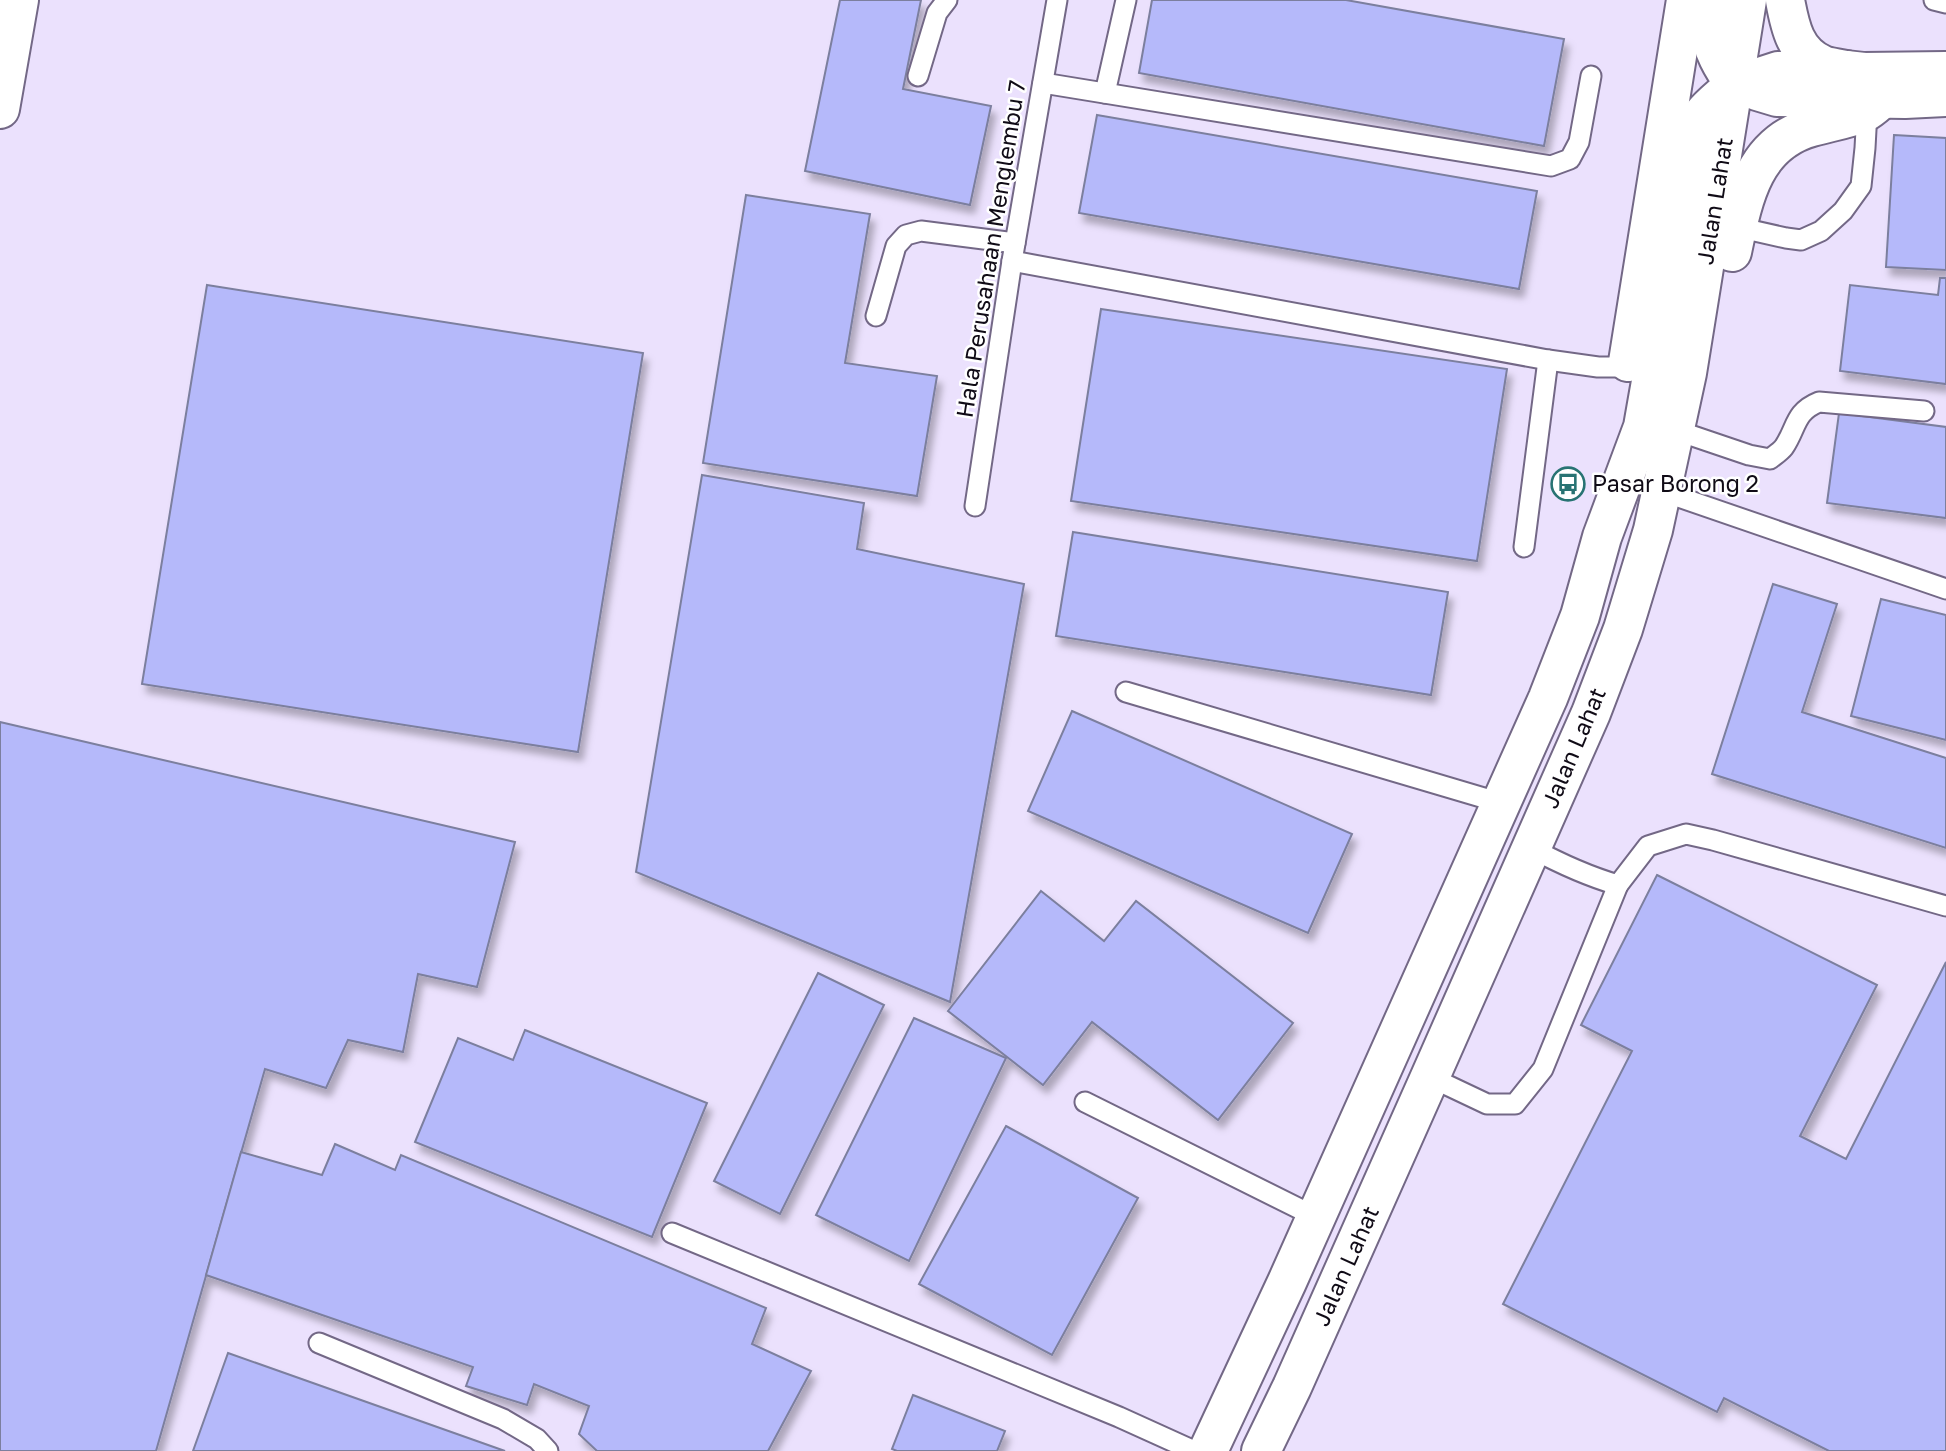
<svg xmlns="http://www.w3.org/2000/svg" width="1946" height="1451" font-family="'Golos Text',sans-serif">
<style>
.building{fill:#b5b9fa;stroke:#7c7f9e;stroke-width:2;filter:url(#shadow)}
.lines{fill:none;stroke-linecap:round;stroke-linejoin:round}
.service-casing{stroke:#736886;stroke-width:23}
.minor-casing{stroke:#736886;stroke-width:42}
.tertiary-casing{stroke:#736886;stroke-width:42}
.primary-casing{stroke:#736886;stroke-width:42}
.service{stroke:#fff;stroke-width:19}
.minor{stroke:#fff;stroke-width:38}
.tertiary{stroke:#fff;stroke-width:38}
.primary{stroke:#fff;stroke-width:38}
.labels{text-anchor:middle;stroke-width:5;stroke-linejoin:round;paint-order:stroke}
.street-label{font-size:23px;fill:#100b16;stroke:#fff}
.poi-label{font-size:23px;fill:#100b16;stroke:#fff;text-anchor:start}
</style>
<defs>
<filter id="shadow"><feDropShadow dx="4.5" dy="8" stdDeviation="3.5" flood-color="#0004"/></filter>
</defs>
<rect width="100%" height="100%" fill="#ebe1fd"/>
<g class="building">
<polygon points="840,0 921,0 903,89 991,106 970,205 805,171"/>
<polygon points="1152,0 1346,0 1564,39 1544,146 1139,73"/>
<polygon points="1097,115 1537,191 1519,289 1079,213"/>
<polygon points="1894,135 1946,138 1946,270 1886,267"/>
<polygon points="746,195 870,214 845,363 937,376 917,496 703,463"/>
<polygon points="1940,278 1946,278 1946,384 1840,371 1850,285 1938,295"/>
<polygon points="207,285 643,353 578,752 142,684"/>
<polygon points="1101,309 1507,369 1477,561 1071,501"/>
<polygon points="1839,413 1946,427 1946,518 1827,503"/>
<polygon points="702,475 864,503 857,549 1024,584 950,1002 636,872"/>
<polygon points="1073,532 1448,592 1431,695 1056,636"/>
<polygon points="1773,584 1837,604 1802,712 1946,758 1946,848 1712,774"/>
<polygon points="1881,599 1946,615 1946,740 1851,716"/>
<polygon points="1072,711 1352,834 1308,933 1028,811"/>
<polygon points="0,722 515,842 477,987 418,974 403,1052 348,1040 326,1088 265,1069 156,1451 0,1451"/>
<polygon points="1657,875 1877,985 1800,1136 1846,1159 1946,962 1946,1451 1829,1451 1724,1398 1717,1412 1503,1304 1632,1051 1581,1025"/>
<polygon points="1041,891 1104,941 1136,901 1293,1023 1218,1120 1092,1022 1043,1085 948,1011"/>
<polygon points="818,973 884,1005 780,1214 714,1181"/>
<polygon points="914,1018 1006,1058 909,1261 816,1215"/>
<polygon points="525,1030 707,1103 652,1237 415,1142 458,1038 513,1060"/>
<polygon points="1006,1126 1138,1198 1052,1355 919,1284"/>
<polygon points="335,1144 395,1170 401,1155 766,1308 752,1344 811,1371 768,1451 597,1451 579,1434 589,1406 534,1384 527,1405 466,1386 473,1367 206,1275 241,1152 322,1175"/>
<polygon points="228,1353 505,1451 193,1451"/>
<polygon points="913,1395 1005,1431 997,1451 897,1451 892,1449"/>
</g>
<g class="lines">
<defs>
<g id="service">
<polyline points="1934,0 1946,3"/>
<polyline points="918,76 937,13 947,0"/>
<polyline points="1043,83 1551,166 1570,159 1579,142 1591,76"/>
<polyline points="1105,93 1126,0"/>
<polyline points="1737,227 1786,238 1801,240 1821,231 1843,211 1861,186 1865,148 1867,111"/>
<polyline points="1012,261 1548,360 1598,367 1627,367"/>
<polyline points="876,316 896,246 906,235 921,231 1015,243"/>
<path d="M1687,434L1749,455L1770,459C1775,455 1780,452 1784,447C1797,428 1794,412 1819,402L1924,411"/>
<polyline points="1667,493 1946,589"/>
<polyline points="975,506 1012,261 1057,0"/>
<polyline points="1524,547 1548,360"/>
<polyline points="1126,692 1501,803"/>
<path d="M1531,848C1559,863 1587,876 1618,885L1648,846L1686,834L1713,840L1946,906"/>
<polyline points="1430,1077 1487,1104 1515,1104 1543,1069 1618,885"/>
<polyline points="1085,1102 1316,1217"/>
<polyline points="672,1233 1119,1417 1194,1451"/>
<polyline points="319,1343 503,1419 537,1439 548,1451"/>
</g>
<polyline id="minor" points="0,109 19,0"/>
<g id="tertiary">
<polyline points="1735,85 1778,71 1846,70 1864,72 1946,71"/>
<polyline points="1757,91 1777,97 1905,99 1946,97"/>
</g>
<g id="primary">
<path d="M1714,0C1712,9 1710,19 1710,28C1711,49 1723,68 1735,85"/>
<path d="M1785,0C1790,27 1795,53 1823,65C1830,68 1839,68 1846,70"/>
<path d="M1732,252C1743,199 1753,143 1812,127C1829,122 1849,119 1865,112C1871,109 1877,103 1883,98"/>
<polyline points="1628,362 1686,0"/>
<path d="M1208,1451L1287,1282L1548,698L1580,616L1602,537L1643,427L1673,256L1689,138C1698,114 1716,101 1735,85"/>
<polyline points="1261,1451 1292,1387 1430,1077 1591,713 1623,629 1653,530 1687,373 1747,0"/>
</g>
</defs>
<use href="#service" class="service-casing"/>
<use href="#minor" class="minor-casing"/>
<use href="#tertiary" class="tertiary-casing"/>
<use href="#primary" class="primary-casing"/>
<use href="#service" class="service"/>
<use href="#minor" class="minor"/>
<use href="#tertiary" class="tertiary"/>
<use href="#primary" class="primary"/>
</g>
<defs>
<symbol id="bus-ring" viewBox="-11 -11 22 22"><circle r="9.5" fill="#fff" stroke="#287373" stroke-width="1.5"/><path d="M-5-6H5V4H4V6H2V4H-2V6H-4V4H-5ZM-3.5-4V0h7V-4ZM-3.5 1.2v1.5H-2V1.2ZM2 1.2v1.5H3.5V1.2Z" fill="#287373"/></symbol>
</defs>
<g fill-rule="evenodd">
<use href="#bus-ring" x="1549" y="465" width="38" height="38"/>
</g>
<g class="labels">
<g class="street-label">
<text transform="translate(1715 201) rotate(-81)" y="8">Jalan Lahat</text>
<text transform="translate(991 249) rotate(-81)" y="8">Hala Perusahaan Menglembu 7</text>
<text transform="translate(1574 748) rotate(-67)" y="8">Jalan Lahat</text>
<text transform="translate(1346 1266) rotate(-66)" y="8">Jalan Lahat</text>
</g>
<g class="poi-label">
<text x="1592" y="492">Pasar Borong 2</text>
</g>
</g>
</svg>
